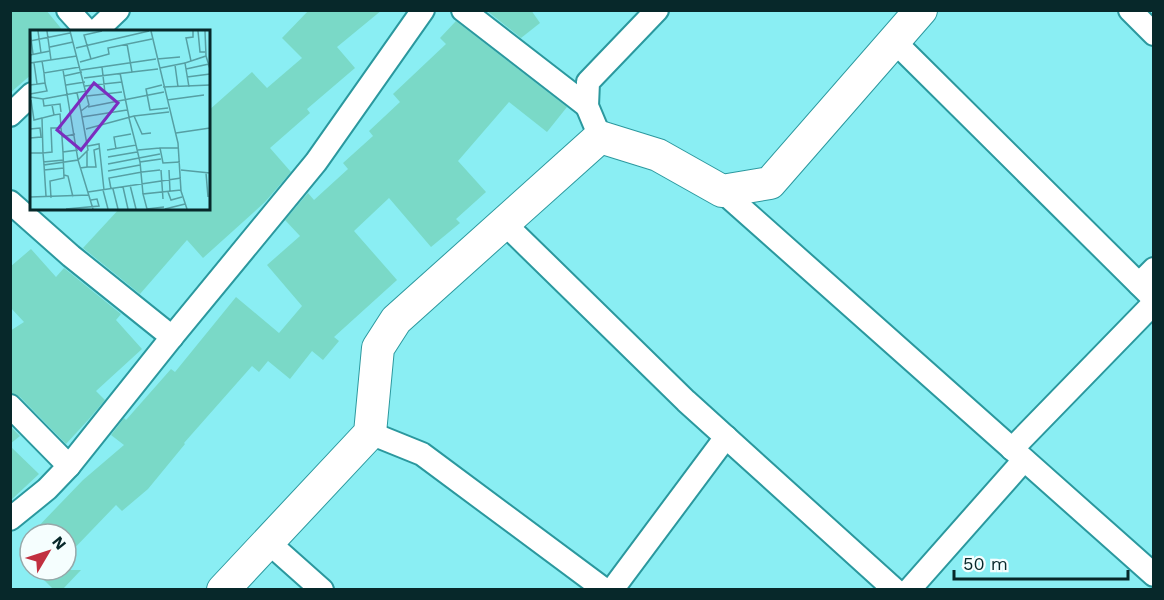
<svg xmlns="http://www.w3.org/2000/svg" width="1164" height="600" font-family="'Work Sans',sans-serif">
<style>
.building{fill:#7ad9c7}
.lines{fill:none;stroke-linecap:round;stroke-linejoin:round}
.street-casing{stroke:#2b989e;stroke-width:26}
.secondary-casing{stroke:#2b989e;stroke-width:34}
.street{stroke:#fff;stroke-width:22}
.secondary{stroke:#fff;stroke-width:32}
.inset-road{fill:none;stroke:#569fa3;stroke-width:1.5}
.view{fill:#7b2cbf;fill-opacity:0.15;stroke:#7b2cbf;stroke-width:3}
.inset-edge{fill:none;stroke:#07282a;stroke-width:3}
</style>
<rect width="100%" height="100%" fill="#8aeef3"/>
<g class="building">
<polygon points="10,10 46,10 64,32 32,32 32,74 10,93"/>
<polygon points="309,10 382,10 337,47 355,68 307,109 310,113 270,148 291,172 265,202 203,258 187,240 140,294 83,248 120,208 208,208 208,111 252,72 267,88 302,58 282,38"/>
<polygon points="486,10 531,10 540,23 521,38"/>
<polygon points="456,21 567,107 547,132 509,102 458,161 486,192 456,219 460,223 431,247 389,198 354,231 397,280 334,337 339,341 323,360 312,351 290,379 268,361 259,372 252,366 184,443 185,444 148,489 122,511 116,505 66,557 66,534 31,534 83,480 124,445 111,435 124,418 126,420 171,369 175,372 236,297 279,333 302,306 267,265 300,236 285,220 308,193 314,200 348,169 343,163 373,136 369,131 400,102 393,94 446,44 440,38"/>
<polygon points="31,249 56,277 64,268 121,314 116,320 142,349 96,391 105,400 89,419 66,444 20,397 10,393 10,331 24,322 10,307 10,267"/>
<polygon points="10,426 20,436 10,444"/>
<polygon points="10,446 39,474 10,501"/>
<polygon points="34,570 81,570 62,590 54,590"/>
</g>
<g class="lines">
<defs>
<g id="street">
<polyline points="68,10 88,32"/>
<polyline points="463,10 587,106"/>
<polyline points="1130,10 1154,34"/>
<polyline points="95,32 118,10"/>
<polyline points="894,41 1154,299"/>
<polyline points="10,115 32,94"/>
<polyline points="600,137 587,106 588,82 657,10"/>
<polyline points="722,191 1154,575"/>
<polyline points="10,202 71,256 172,337"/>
<polyline points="504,223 686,401 895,590"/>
<polyline points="1139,284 1154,269"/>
<polyline points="10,406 69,466"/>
<polyline points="370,433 422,454 605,590"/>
<polyline points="1012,449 1154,303"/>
<polyline points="10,519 47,489 69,466 172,337 316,162 423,10"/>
<polyline points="268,542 322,590"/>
<polyline points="612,590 726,437"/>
<polyline points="909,590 1024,460"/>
</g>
<polyline id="secondary" points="223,590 370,433 378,348 396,320 600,137 658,155 722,191 770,183 921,10"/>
</defs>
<use href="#street" class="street-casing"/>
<use href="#secondary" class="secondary-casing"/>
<use href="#street" class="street"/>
<use href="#secondary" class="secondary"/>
</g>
<g transform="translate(30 30)">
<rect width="180" height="180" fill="#8aeef3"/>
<path class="inset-road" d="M0,1L3,24M8,1L11,23M17,1L21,30M40,1L59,75L51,81L58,120L48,130L63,179M121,1L148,113L151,161L157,179M168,1L170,22H175M175,1L176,26M0,11L40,3M20,17L43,12M46,18L119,1M0,25L20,21M61,29L54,5L72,1M127,29L150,27M12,31L14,43L50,37M161,31L176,26L180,39M50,32L79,24L78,18L122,9M0,33L47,26M4,33L7,54M145,35L148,57M72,37L75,63M130,38L155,33M156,39L179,34M51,40L126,29M102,42L128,39M90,43L99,87M34,46L52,42M157,47L180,44M54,48L102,42L97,14M0,55L15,53L14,43M36,55L55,52M132,55L116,59L120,80L138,78M55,56L92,52M133,57L180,55M159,57L155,33L161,31L156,8L163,7V1M47,63L51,81M0,64L17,61L15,53M57,66L92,62M0,67L13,69L56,61M13,69L14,76L30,74L31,82M1,70L4,90L12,88M137,70L174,65M22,75L24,85L30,84L31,97M58,77L134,62M24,85L12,88L13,123L22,122L21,98H31L32,107M104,86L112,104L121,103M52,87L97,80M99,88L106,115M0,99L10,98L11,107L0,108M56,99L104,86L139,82M146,103L180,98M58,116L69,114L74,160M149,118H130L133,133L150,132M86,119L84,107L101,104M77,120L106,115L110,132M108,120L130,118M33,122L32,107L45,104M0,123H13L14,135M78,127L107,122M109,128L130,124M13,132L34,130M78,134L109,128M57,137H66L64,120L70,118M50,138L57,137V121M14,140L34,138M131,140L133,169M139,140L140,161M151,140L180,143M78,141L110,135M112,142L130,140M176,143L178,167M34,145L38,146L43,167M100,155L106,179M93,157L98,179M81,159L79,148L112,142M83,159L88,179M73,160L78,179M58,162L151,148M138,162L141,170L152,167M113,164L110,132L131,129M16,166L14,135L48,130L33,40M0,167L59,165M21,168L20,151L34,148L33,122L48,120M134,177L117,179L113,164L151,160M36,179L69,176L67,169L61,170M135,179L155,174"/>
<path class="view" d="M64,53L88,73L51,120L27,100Z"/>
<rect width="180" height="180" class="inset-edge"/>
</g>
<rect width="1164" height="600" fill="none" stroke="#07282a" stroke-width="24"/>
<g transform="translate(48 552) rotate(51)"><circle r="28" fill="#f5fefe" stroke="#96a8a9" stroke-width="1.5"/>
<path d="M0-4.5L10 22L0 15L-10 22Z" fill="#c13040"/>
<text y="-9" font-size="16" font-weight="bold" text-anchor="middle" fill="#07282a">N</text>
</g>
<path d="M954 570v9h174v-9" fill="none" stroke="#07282a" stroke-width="3"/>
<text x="963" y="570" font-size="18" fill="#07282a" stroke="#f5fefe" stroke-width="4.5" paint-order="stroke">50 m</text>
</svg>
